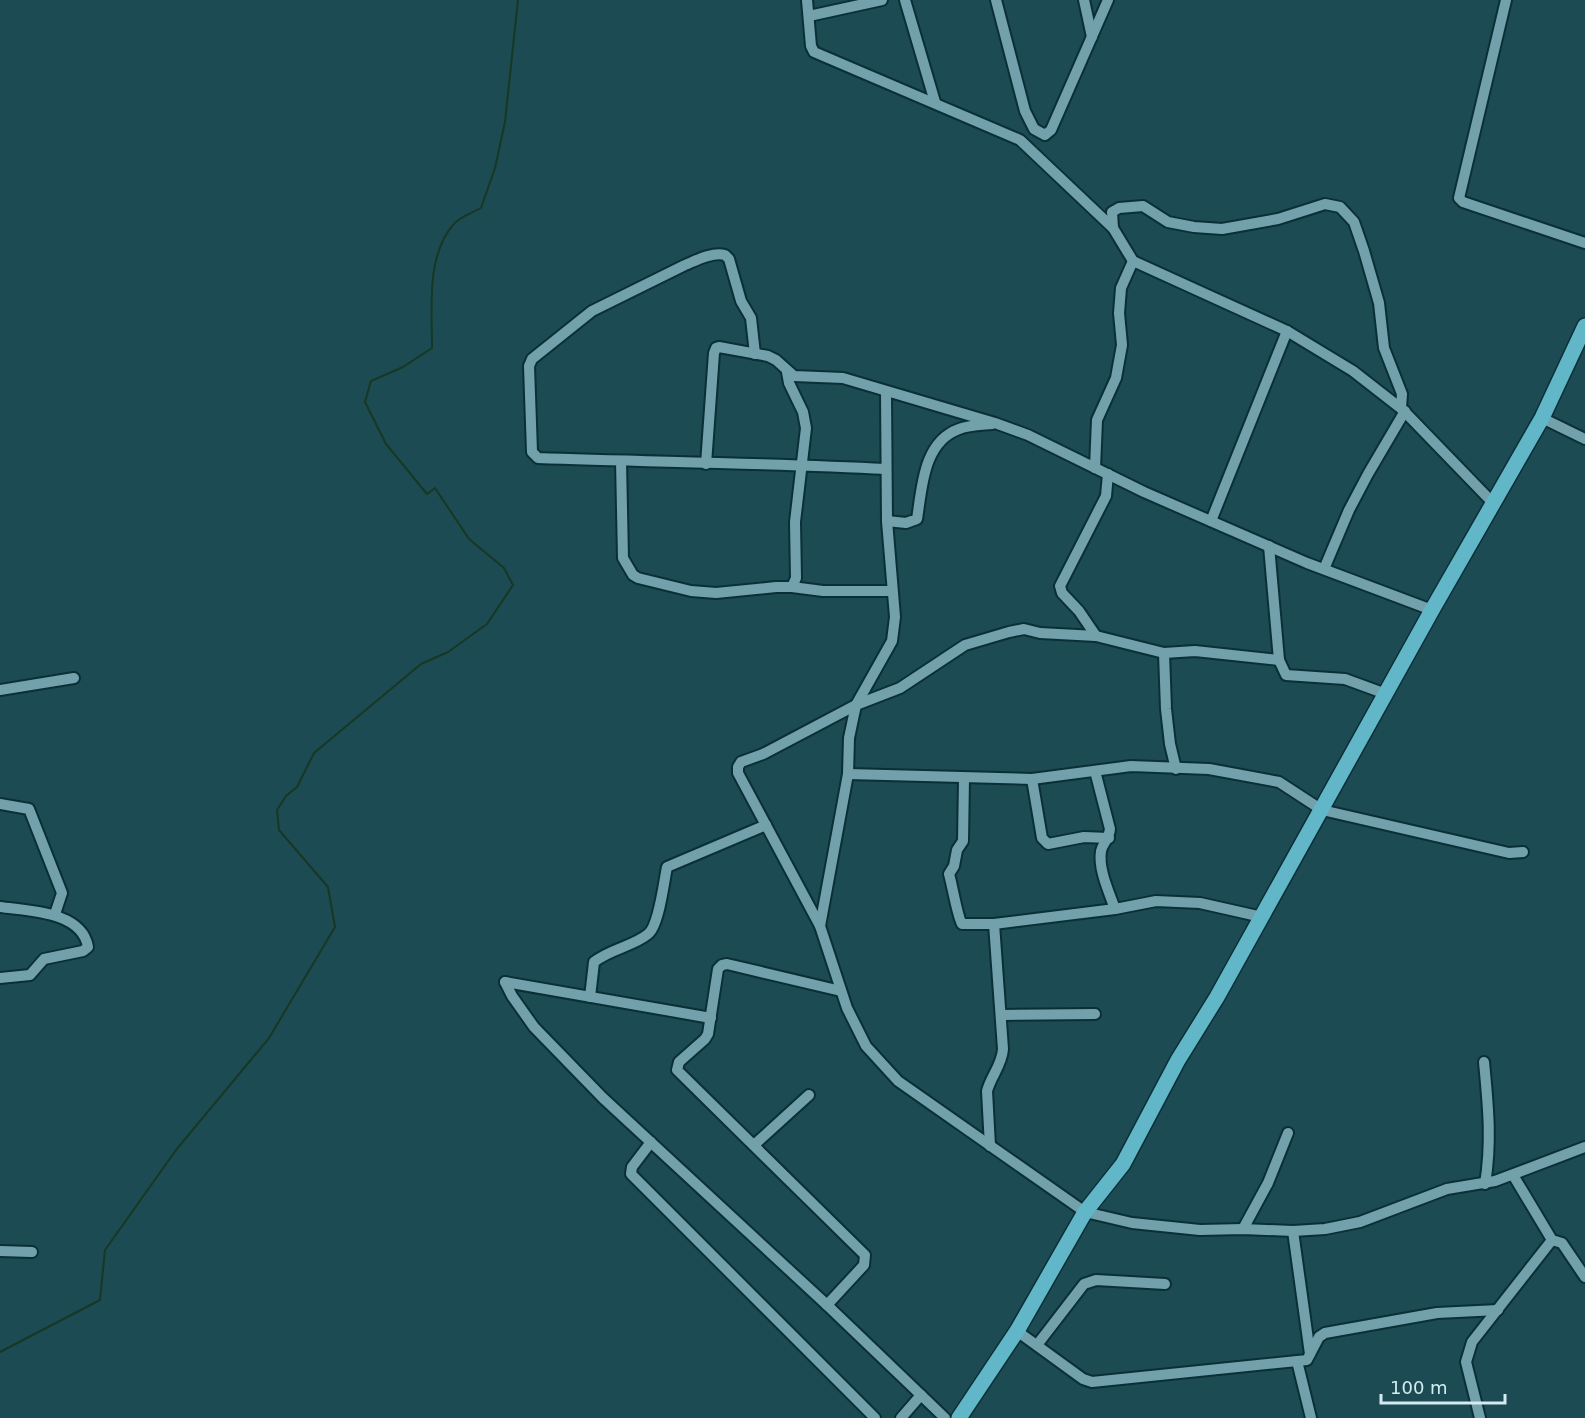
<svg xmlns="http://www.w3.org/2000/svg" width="1585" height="1418" font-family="'DejaVu Sans',sans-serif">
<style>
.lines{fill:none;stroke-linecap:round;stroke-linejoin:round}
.stream{stroke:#173822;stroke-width:2}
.minor-casing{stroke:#0b2f36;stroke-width:14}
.major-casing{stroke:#0b2f36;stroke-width:18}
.minor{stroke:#72a0ab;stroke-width:10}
.major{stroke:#61b6c7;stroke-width:15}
</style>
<rect width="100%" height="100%" fill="#1c4b54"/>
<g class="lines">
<path class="stream" d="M0,1352L100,1300L105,1250L176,1150L269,1038L335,927L328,887L279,830L277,810L286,796L297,787L314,753L421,664L448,652L487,624L513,585L504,568L469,539L435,488L427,494L386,444L365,402L371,381L403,367L432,348C432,309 426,256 453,225C459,217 472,213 481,208L495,168L505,122L518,0"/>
<defs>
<g id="minor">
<polyline points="807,0 811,46 814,52 1020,140 1113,228 1133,261 1287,331 1353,371 1403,410 1493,503"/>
<polyline points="905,0 935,102"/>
<polyline points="996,0 1025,111 1034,129 1045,135 1051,130 1108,0"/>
<polyline points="1084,0 1092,37"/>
<polyline points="1506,0 1459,198 1463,202 1585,243"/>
<polyline points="809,16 882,0"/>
<polyline points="1113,228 1112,212 1119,208 1143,206 1168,222 1194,227 1222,229 1278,219 1325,204 1340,207 1354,222 1364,251 1379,303 1384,348 1402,394 1401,407"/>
<path d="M755,354L751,318L741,301L729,259L725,255C712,252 697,260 685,265L592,311L532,359L529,366L532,452L538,458C654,462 770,463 886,469"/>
<polyline points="787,372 789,383 803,412 806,428 795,522 796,578 792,587"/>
<polyline points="1542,418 1585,439"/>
<polyline points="621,461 623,558 633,575 638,578 691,591 716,593 776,587 792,587 823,591 892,591"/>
<polyline points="706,464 714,353 716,348 719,347 768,356 776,360 794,376 843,378 995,423 1028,435 1144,492 1307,563 1432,610"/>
<polyline points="1095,468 1097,420 1116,378 1122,345 1119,313 1121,288 1133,261"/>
<path d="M887,521L906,523L917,519C922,488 923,442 959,429C969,425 982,425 992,424"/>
<polyline points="1211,521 1287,331"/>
<polyline points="1269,546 1279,660 1286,675 1345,679 1386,694"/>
<polyline points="1324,569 1349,510 1368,474 1405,411"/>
<polyline points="1096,636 1079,611 1062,593 1060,586 1106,496 1108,474"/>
<polyline points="1164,653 1166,709 1170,744 1176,769"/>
<polyline points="1279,660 1195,651 1164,653 1096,636 1040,633 1024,629 1009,632 965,645 900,688 856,705 763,754 741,762 738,767 738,773 820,926 847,1008 866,1046 898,1081 1085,1212 1132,1223 1200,1230 1243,1229 1293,1231 1325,1229 1360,1222 1447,1189 1495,1181 1585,1147"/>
<polyline points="0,690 74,678"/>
<path d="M1095,771L1110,829C1109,840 1103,842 1101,851C1098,869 1109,892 1115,909"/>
<polyline points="848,774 1032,779 1131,766 1209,769 1279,782 1322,810 1509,853 1523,852"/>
<path d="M964,779L963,841L957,850L954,866L949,874C952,884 958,919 962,924H994L1115,909L1156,901L1200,903L1262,917"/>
<polyline points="1032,779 1042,838 1048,844 1084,837 1109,838"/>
<polyline points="0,804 29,809 62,893 55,914"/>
<path d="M0,907C28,911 82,911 88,947L83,951L44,959L30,975L0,978"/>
<polyline points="820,926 848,774 849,738 856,705 892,641 895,617 887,521 886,393"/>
<polyline points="505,982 512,996 534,1027 603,1098 827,1305 945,1418"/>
<polyline points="505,982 711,1018"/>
<path d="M590,997L594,962C610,949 634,946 648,934C659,926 664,881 667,867L766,825"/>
<polyline points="1002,1015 1095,1014"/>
<path d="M1484,1062C1488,1105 1492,1141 1485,1184"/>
<polyline points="651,1142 632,1167 631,1174 875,1418"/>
<polyline points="754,1145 809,1095"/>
<path d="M990,1146L987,1091C991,1076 1002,1065 1003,1049L994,924"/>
<polyline points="1513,1175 1552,1240 1562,1243 1585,1277"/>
<polyline points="1243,1229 1268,1183 1288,1133"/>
<polyline points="1293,1231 1310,1354"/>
<polyline points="0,1251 32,1252"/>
<polyline points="827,1305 864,1265 865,1255 677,1070 679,1062 705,1039 708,1034 718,969 722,965 727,964 841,991"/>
<polyline points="1017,1331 1083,1379 1092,1382 1307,1360 1319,1337 1325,1333 1437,1313 1498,1310"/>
<polyline points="1037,1345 1084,1284 1096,1280 1165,1284"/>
<polyline points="1297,1361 1311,1418"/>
<polyline points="901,1418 921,1395"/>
<polyline points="1480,1418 1466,1362 1472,1342 1552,1240"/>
</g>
<polyline id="major" points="959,1418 1017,1331 1085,1212 1123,1164 1178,1060 1217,997 1432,610 1542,418 1585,326"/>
</defs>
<use href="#minor" class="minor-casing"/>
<use href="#major" class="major-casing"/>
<use href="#minor" class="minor"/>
<use href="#major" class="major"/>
</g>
<path d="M1381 1394v9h124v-9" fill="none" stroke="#d4ecf1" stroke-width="3"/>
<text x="1390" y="1394" font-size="18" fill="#d4ecf1" stroke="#1c4b54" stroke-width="4.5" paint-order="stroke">100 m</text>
</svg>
